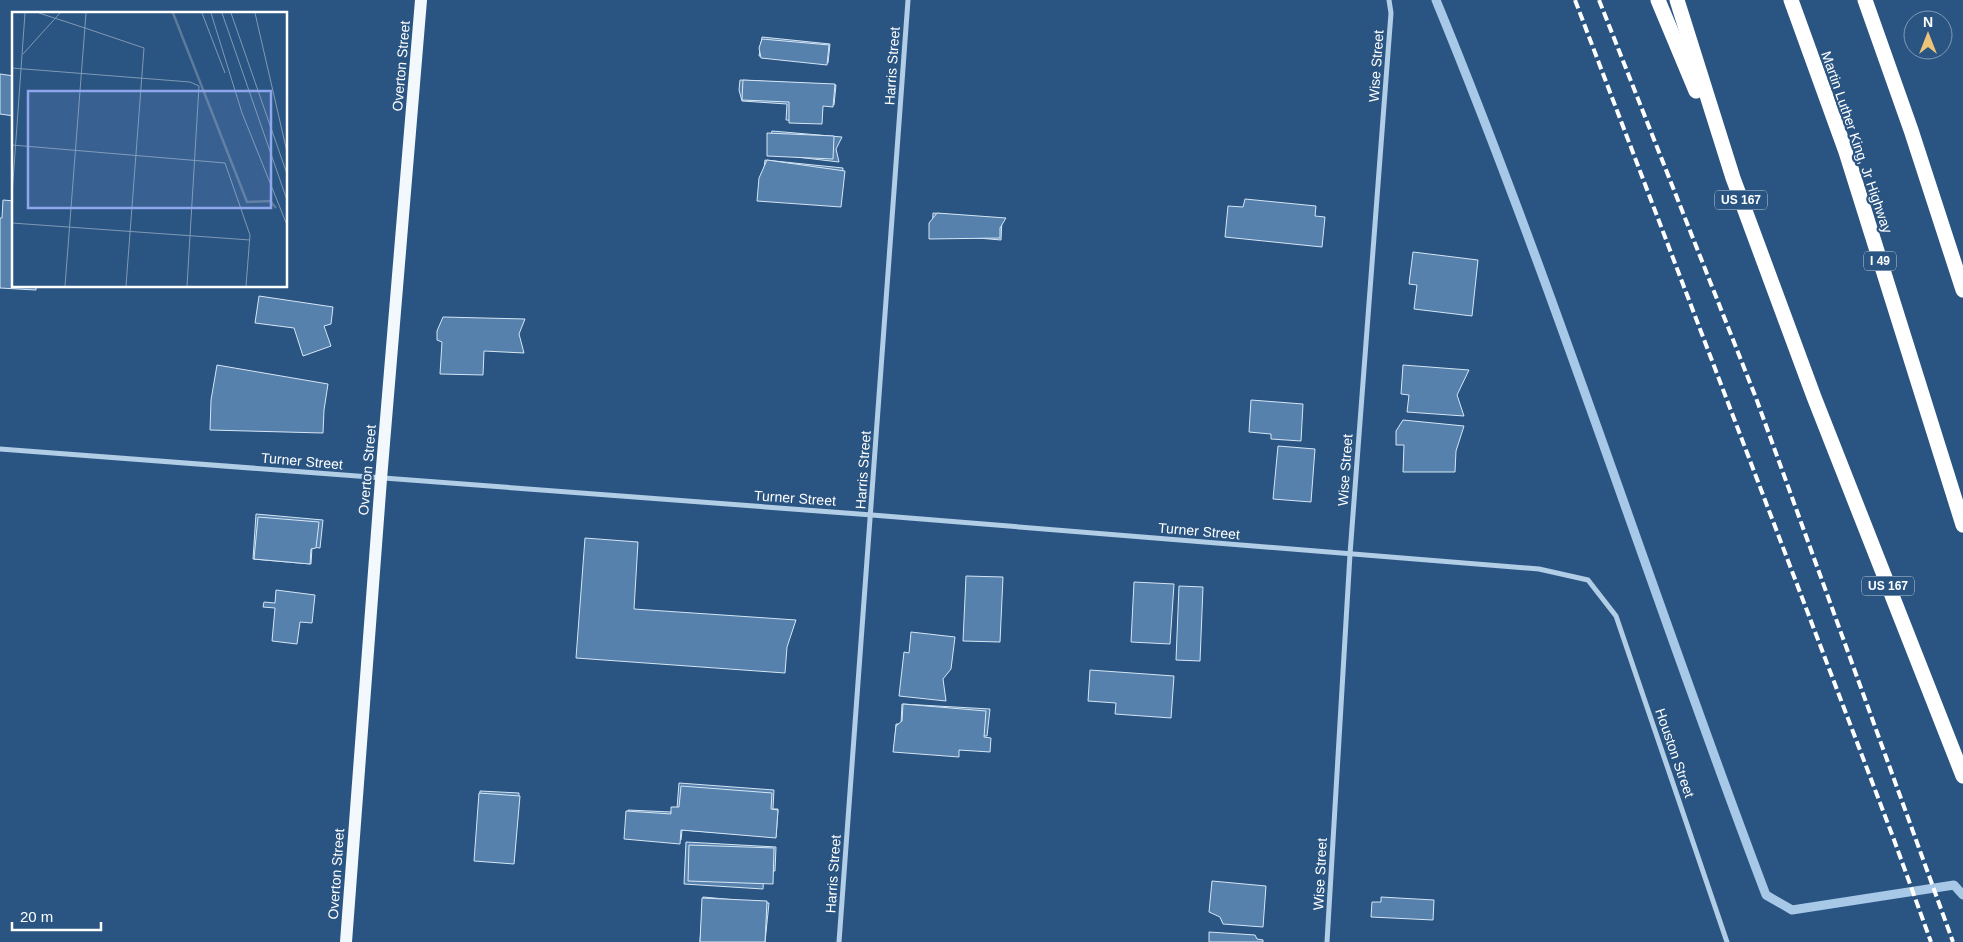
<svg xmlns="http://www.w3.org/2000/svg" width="1963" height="942" font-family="Helvetica,sans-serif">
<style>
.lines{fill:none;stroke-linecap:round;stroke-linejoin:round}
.stream{stroke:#a7c8e6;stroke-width:9}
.building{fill:#5681ac;stroke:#d5e6f5}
.street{stroke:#b2cde6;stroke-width:5}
.primary{stroke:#f3f8fd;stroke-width:12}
.highway{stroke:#fff;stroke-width:15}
.rail{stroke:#fff;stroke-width:4;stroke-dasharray:9 4;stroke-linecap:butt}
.labels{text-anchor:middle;stroke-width:4.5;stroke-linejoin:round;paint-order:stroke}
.shield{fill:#2a5582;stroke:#bfccda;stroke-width:1}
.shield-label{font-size:12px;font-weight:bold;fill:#fff}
.street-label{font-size:14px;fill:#fff;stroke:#2a5582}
.inset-river{fill:none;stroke:#5c7a99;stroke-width:2.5}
.inset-road{fill:none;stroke:#7f99b4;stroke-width:1}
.view{fill:#8ea6ec;fill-opacity:0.15;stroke:#8ea6ec;stroke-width:2.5}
.inset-edge{fill:none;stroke:#fff;stroke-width:2.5}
</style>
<rect width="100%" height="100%" fill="#2a5582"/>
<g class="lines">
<path class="stream" d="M1436,0C1557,294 1653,598 1766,895L1792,910L1954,885L1963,895"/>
</g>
<g class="building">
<polygon points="762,37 830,44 828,63 759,56"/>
<polygon points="762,39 829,45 827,65 761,58 759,48"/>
<polygon points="0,74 14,76 14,116 0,114"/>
<polygon points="740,80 836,85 834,105 822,105 821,122 786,120 787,104 742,101 739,90"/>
<polygon points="743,80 835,84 833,107 823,106 822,124 789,123 789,102 742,100"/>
<polygon points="772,131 842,137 836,149 839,162 771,154 768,141"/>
<polygon points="767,133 834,136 833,159 767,156"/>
<polygon points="765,160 843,168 839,205 761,197"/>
<polygon points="767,160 845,171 841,207 757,201 759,178"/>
<polygon points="1245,199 1316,206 1315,216 1325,217 1322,247 1225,237 1228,206 1243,207"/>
<polygon points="3,200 14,201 14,286 36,286 36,290 0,288 0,218 2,218"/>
<polygon points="933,213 1002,219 1001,240 932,234"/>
<polygon points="937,213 1006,218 1000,228 1000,238 929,239 929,223"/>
<polygon points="1413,252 1478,260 1472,316 1414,309 1417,285 1409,284"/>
<polygon points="259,296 333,307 331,324 324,326 331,346 303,356 294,328 255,323"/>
<polygon points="443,317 525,319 519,334 524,353 484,351 483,375 440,374 442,342 437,340 437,331"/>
<polygon points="217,365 328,384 324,410 323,433 210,430 211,400"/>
<polygon points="1403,365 1469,370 1457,395 1464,416 1407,412 1409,395 1401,394"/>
<polygon points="1251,400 1303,404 1301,441 1271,439 1271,434 1249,432"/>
<polygon points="1403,420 1464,426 1456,451 1455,472 1403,472 1404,445 1396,445 1396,431"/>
<polygon points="1278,446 1315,449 1311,502 1273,499"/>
<polygon points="256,514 323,520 320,548 312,547 311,564 253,559"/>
<polygon points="258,517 319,522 316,548 311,549 310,564 254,559"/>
<polygon points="585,538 638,542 634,609 796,620 787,647 785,673 576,658"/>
<polygon points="966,576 1003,577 1000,642 963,641"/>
<polygon points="1134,582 1174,584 1170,644 1131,642"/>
<polygon points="1179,586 1203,587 1200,661 1176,660"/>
<polygon points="276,590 315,595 312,623 300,622 297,644 272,641 275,608 263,607 264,602 275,603"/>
<polygon points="911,632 955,637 951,669 943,679 946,701 899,696 904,652 909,653"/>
<polygon points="1090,670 1174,676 1171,718 1115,714 1116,703 1088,701"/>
<polygon points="902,704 990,709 987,736 946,734 945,753 894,750 896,724 901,724"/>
<polygon points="903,704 986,711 984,737 991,738 990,752 959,750 959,757 893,752 896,726 902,721"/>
<polygon points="679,783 774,790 773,809 778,809 776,837 682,830 681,840 626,837 628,810 671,812 673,807 677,808"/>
<polygon points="681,786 772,793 771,809 778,810 776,838 681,830 680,844 624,839 626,811 671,814 671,807 679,807"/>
<polygon points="480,791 519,793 514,860 476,857"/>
<polygon points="479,793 520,796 514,864 474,861"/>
<polygon points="686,842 776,847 775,871 764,871 763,889 684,884"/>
<polygon points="689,845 774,848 773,884 688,881"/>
<polygon points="1212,881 1266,886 1263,927 1223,924 1220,917 1209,912"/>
<polygon points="703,897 769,903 765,942 700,942"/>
<polygon points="1381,897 1434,900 1433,920 1371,917 1372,902 1381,902"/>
<polygon points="702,898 767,901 765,942 700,942"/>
<polygon points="1209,932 1255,935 1257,939 1263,940 1263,942 1209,942"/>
</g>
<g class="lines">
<g class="street">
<polyline points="0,449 872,515 1539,569 1588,580 1616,616 1727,942"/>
<polyline points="839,942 908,0"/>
<polyline points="1327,942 1350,554 1391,13 1389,0"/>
</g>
<polyline class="primary" points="346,942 381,479 421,0"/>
<g class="highway">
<polyline points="1658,0 1696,91"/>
<polyline points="1677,0 1733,178 1814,397 1963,776"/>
<polyline points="1791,0 1846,152 1963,525"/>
<polyline points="1865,0 1911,130 1963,290"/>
</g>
<g class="rail">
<polyline points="1575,0 1893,837 1931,942"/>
<polyline points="1599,0 1756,398 1953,942"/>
</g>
</g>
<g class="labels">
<g class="shield">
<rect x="1715" y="190.5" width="52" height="19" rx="4"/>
<rect x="1864" y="251.5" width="32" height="19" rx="4"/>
<rect x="1862" y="576.5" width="52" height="19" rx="4"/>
</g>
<g class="shield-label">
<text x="1741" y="204">US 167</text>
<text x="1880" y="265">I 49</text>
<text x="1888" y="590">US 167</text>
</g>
<g class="street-label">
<text transform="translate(401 66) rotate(-85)" y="5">Overton Street</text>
<text transform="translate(892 66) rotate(-86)" y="5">Harris Street</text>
<text transform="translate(1376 66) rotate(-86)" y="5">Wise Street</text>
<text transform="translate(1857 142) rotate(71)" y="5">Martin Luther King, Jr Highway</text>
<text transform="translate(302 461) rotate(5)" y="5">Turner Street</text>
<text transform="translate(367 470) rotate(-85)" y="5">Overton Street</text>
<text transform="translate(863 470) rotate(-86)" y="5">Harris Street</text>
<text transform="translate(1345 470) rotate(-86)" y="5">Wise Street</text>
<text transform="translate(795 498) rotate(4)" y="5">Turner Street</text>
<text transform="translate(1199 531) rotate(5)" y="5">Turner Street</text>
<text transform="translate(1675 753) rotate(71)" y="5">Houston Street</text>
<text transform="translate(336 874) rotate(-86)" y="5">Overton Street</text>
<text transform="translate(833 874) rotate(-86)" y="5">Harris Street</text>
<text transform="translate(1320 874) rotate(-87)" y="5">Wise Street</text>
</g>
</g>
<g transform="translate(12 12)">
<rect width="275" height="275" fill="#2a5582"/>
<path class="inset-river" d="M161,1L235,190L258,189L264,196"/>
<path class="inset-road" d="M27,1L73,16M190,1L213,61M199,1L230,101L275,213M210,1L275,188M219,1L275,162M243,1L275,140M73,16L132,36L114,274M11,42L48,1M0,56L178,70L187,74L175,274M0,133L213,151L238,223L234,274M0,183L13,1M0,211L238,228M53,274L74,1"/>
<path class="view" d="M16,79H259V196H16Z"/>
<rect width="275" height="275" class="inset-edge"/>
</g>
<g transform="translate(1928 35)"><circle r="24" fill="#2a5582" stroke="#7f99b4"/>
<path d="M0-4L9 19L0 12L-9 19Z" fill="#ecc47a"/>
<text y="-8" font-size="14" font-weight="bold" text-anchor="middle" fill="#ffffff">N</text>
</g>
<path d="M12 922v8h89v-8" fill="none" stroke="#ffffff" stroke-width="2.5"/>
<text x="20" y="922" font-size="15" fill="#ffffff" stroke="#2a5582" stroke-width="4" paint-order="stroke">20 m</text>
</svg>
